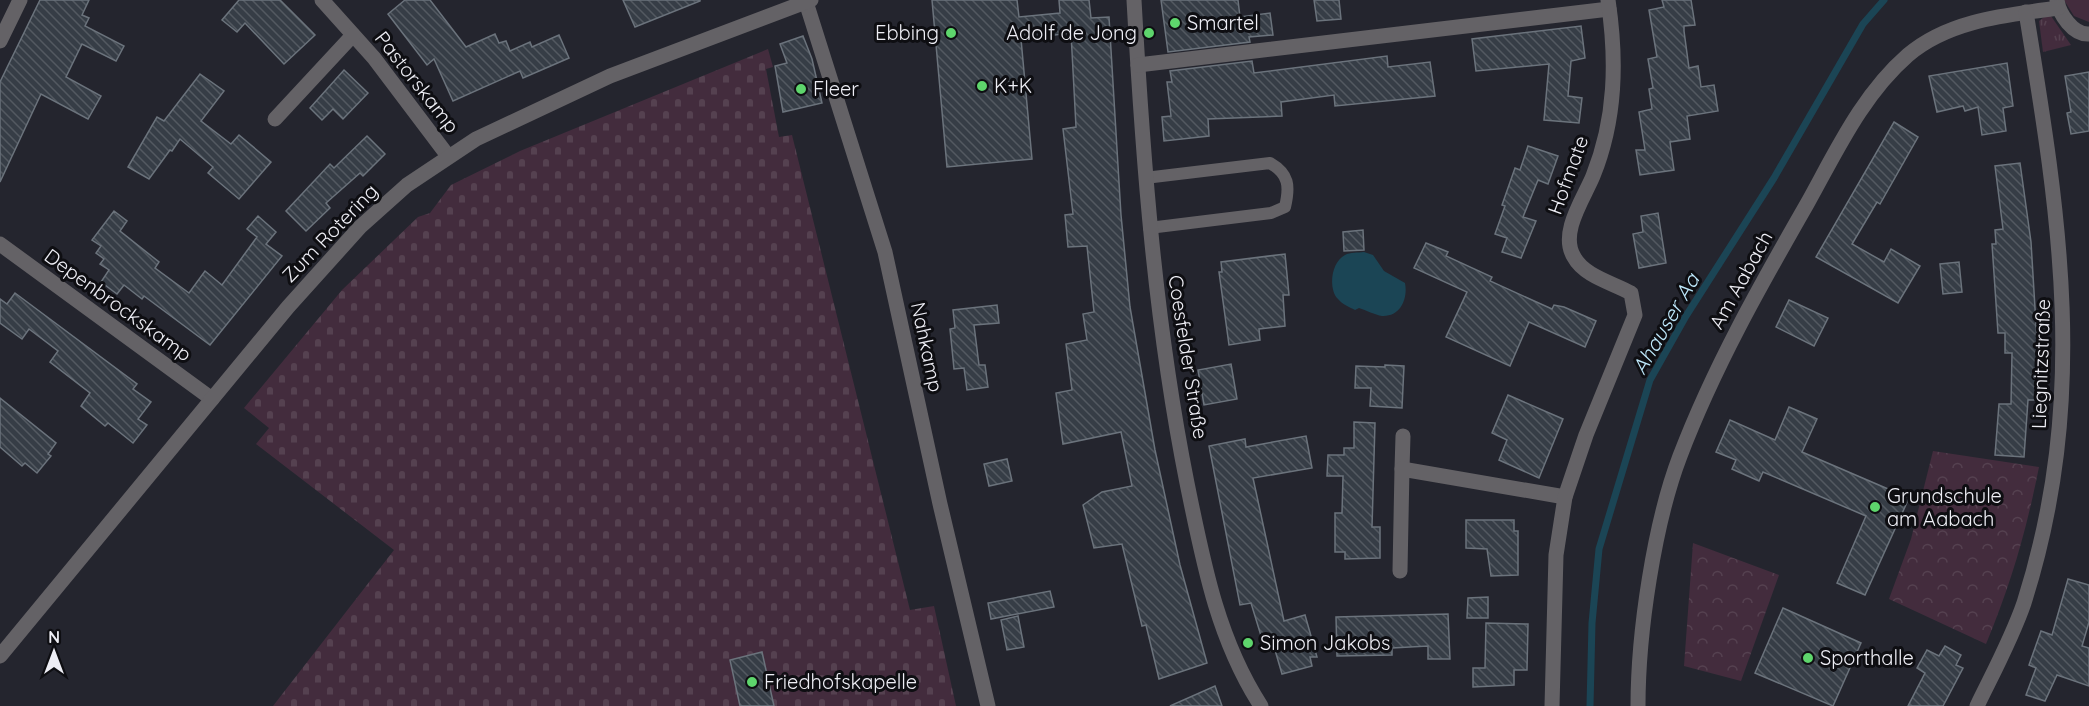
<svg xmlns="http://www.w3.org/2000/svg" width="2089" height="706" font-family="Quicksand,sans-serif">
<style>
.grass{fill:url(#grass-tufts)}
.cemetery{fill:url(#cemetery-stones)}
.park{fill:url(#park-crowns)}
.water{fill:#1b4555}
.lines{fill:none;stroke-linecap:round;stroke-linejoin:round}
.stream{stroke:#1b4555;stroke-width:7}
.building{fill:url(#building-back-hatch);stroke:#6b737c;stroke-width:1.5}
.service{stroke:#646266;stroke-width:12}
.minor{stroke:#646266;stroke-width:15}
.tertiary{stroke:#646266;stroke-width:15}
.poi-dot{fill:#5ed56c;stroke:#0e0e12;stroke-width:2}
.labels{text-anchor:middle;stroke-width:6;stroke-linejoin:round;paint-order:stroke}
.poi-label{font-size:20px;fill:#eeeef5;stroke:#0e0e12;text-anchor:start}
.street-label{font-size:20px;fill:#eeeef5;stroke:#0e0e12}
.water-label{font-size:21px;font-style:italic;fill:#bfe9fc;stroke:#0e0e12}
</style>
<defs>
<pattern id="grass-tufts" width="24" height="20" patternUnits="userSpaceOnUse" patternTransform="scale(1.5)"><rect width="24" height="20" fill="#432c3d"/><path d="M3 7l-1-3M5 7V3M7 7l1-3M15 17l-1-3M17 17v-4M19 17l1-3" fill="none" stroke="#554150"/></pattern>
<pattern id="cemetery-stones" width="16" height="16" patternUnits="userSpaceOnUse" patternTransform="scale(1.5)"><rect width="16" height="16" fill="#432c3d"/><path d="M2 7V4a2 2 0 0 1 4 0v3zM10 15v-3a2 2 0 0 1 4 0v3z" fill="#554150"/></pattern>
<pattern id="park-crowns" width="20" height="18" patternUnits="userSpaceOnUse" patternTransform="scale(1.5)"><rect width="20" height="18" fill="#432c3d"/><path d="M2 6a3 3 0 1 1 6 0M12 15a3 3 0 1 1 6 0" fill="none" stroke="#554150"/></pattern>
<pattern id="building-back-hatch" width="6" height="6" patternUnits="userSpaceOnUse" patternTransform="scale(1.5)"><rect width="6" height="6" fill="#363d46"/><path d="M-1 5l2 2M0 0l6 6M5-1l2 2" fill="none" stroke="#535961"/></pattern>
</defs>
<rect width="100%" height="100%" fill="#24252e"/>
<g class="grass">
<polygon points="2064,0 2089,0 2089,22 2074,16"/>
<polygon points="2051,16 2071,45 2043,52 2039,21 2044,17"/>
</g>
<polygon class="cemetery" points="768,49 773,67 766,69 779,137 792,135 910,610 934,606 956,706 273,706 394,550 256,444 269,428 244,408 342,290 418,217 430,213 451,185 520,151"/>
<g class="park">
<path d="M1933,451L2039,467C2026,532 2011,584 1986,644L1889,599L1911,539Z"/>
<polygon points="1693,543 1779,575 1741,681 1684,666"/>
</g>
<path class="water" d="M1364,252L1373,255L1384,271L1405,283C1408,298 1401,317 1382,316C1375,315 1366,310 1359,308L1355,310C1349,307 1342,304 1338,299C1328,289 1331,262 1345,255C1350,252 1358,253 1364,252Z"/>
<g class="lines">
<polyline class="stream" points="1590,706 1592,623 1599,549 1650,380 1686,316 1774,178 1863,24 1884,0"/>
</g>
<g class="building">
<polygon points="40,0 89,0 82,15 89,18 85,26 124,46 116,61 82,44 66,77 101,96 88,119 41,94 0,182 0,82"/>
<polygon points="239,0 280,0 315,35 284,64 245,23 237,32 222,20"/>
<polygon points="405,0 430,0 466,47 495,34 499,43 506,41 510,51 530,42 532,47 559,35 569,58 523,78 520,71 453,101 434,59 427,65 388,14"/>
<polygon points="623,0 700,0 700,1 635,27"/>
<polygon points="932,0 1017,0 1019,17 1060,13 1059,0 1089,0 1091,18 1109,17 1121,215 1130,307 1155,450 1180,565 1207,663 1159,679 1146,625 1142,626 1122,544 1094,548 1083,505 1102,492 1132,486 1121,432 1063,444 1056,393 1072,390 1066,344 1087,340 1083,314 1094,312 1087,246 1068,247 1065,215 1073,214 1063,129 1076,127 1071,33 1021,39 1032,159 947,167"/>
<polygon points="1161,0 1238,0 1240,17 1270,13 1273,35 1249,37 1250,42 1168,52"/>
<polygon points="1314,0 1339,0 1341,19 1317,21"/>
<polygon points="1662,0 1691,0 1695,25 1684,26 1684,31 1689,68 1698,66 1701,87 1714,85 1718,111 1687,116 1690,139 1670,142 1674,170 1640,175 1636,150 1645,150 1639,112 1652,109 1649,89 1653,88 1648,59 1657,57 1649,10 1664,7"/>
<polygon points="1581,26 1585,58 1571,61 1568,96 1582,98 1579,123 1544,120 1549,64 1476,71 1472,39"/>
<polygon points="803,36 812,59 822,103 783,112 775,66 787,63 780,44"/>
<polygon points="1387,56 1388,67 1430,62 1435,96 1335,106 1334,95 1281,102 1282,116 1208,119 1209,136 1164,141 1162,117 1171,116 1167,82 1172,82 1170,71 1252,61 1254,73"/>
<polygon points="2007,63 2013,106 2003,108 2006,131 1982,135 1978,107 1965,111 1963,106 1937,112 1929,76"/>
<polygon points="344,70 368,93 343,119 333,109 322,120 310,108"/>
<polygon points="2089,72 2089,131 2071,134 2067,113 2071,112 2065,76"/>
<polygon points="200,74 224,91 201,121 231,144 239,135 271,162 239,199 208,173 213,167 180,139 172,151 170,150 149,179 128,167 157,117 164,121"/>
<polygon points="1894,122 1918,137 1880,204 1877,202 1852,244 1884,262 1891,249 1920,266 1898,303 1816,257"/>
<polygon points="367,136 385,154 363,176 360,173 326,203 330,208 306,231 286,211 330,164 334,168"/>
<polygon points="1528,146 1558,156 1548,184 1538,180 1523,217 1536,221 1521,258 1502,252 1507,238 1495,234 1505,206 1502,205 1515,168 1520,170"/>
<polygon points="2020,163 2031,242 2037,341 2036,400 2028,400 2024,457 1995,455 1999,404 2011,404 2012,353 2005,353 2005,333 1998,333 1992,244 1996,244 1995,230 2003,229 1995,166"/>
<polygon points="114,211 127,221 120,231 159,262 155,268 189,293 205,271 222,285 257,237 247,229 258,216 276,232 266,244 282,256 210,345 144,296 142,299 124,285 117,294 101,282 109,270 100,264 104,259 96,253 101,246 92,240"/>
<polygon points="1658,213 1666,263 1639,268 1633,234 1643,232 1641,216"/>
<polygon points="1363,230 1364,250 1344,251 1343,232"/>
<polygon points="1426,243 1448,252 1446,256 1492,277 1490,281 1552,309 1554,305 1564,307 1596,321 1585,347 1529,322 1510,366 1446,337 1467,292 1414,268"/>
<polygon points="1285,254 1289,295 1283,295 1285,326 1259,329 1260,340 1229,345 1219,272 1222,272 1221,262"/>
<polygon points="1959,262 1962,292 1943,294 1940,264"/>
<polygon points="15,293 137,384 133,389 151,402 138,419 147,425 133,443 108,423 105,426 81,406 90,393 50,362 58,351 29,329 22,339 0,323 0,299 7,304"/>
<polygon points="1789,300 1828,318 1814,346 1776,327"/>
<polygon points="997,305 999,323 974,325 979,365 985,365 988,387 967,390 964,368 954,369 950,329 955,328 953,310"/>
<polygon points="1231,364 1237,399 1204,405 1198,370"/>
<polygon points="1385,365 1404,366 1402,408 1370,406 1371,388 1355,388 1356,366 1385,367"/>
<polygon points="1508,395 1563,419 1539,478 1499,460 1507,440 1492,433"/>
<polygon points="0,398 56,443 48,454 51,456 37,473 25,463 22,466 0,447"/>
<polygon points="1789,407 1817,419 1802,452 1909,498 1865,595 1837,583 1866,516 1763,472 1759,481 1732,469 1736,460 1716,452 1730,420 1775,440"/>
<polygon points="1354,422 1375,423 1372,527 1380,527 1380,558 1345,559 1345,552 1335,552 1335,513 1342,513 1343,476 1327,476 1328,455 1344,455 1344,448 1354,448"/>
<polygon points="1306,436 1312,468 1253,478 1284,621 1305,615 1317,657 1310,657 1312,666 1282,674 1275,650 1266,652 1251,603 1240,605 1209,446 1245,439 1246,447"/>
<polygon points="1007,459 1012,481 989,486 984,464"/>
<polygon points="1466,520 1514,520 1514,531 1518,531 1518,575 1491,576 1487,549 1466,548"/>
<polygon points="2068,579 2089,585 2089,622 2082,646 2089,648 2089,686 2057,675 2045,701 2026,695 2036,668 2029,665 2041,631 2052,635"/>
<polygon points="1050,591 1054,607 991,619 988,603"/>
<polygon points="1488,597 1488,618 1467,618 1468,598"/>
<polygon points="1783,608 1861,643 1833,706 1755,673"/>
<polygon points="1448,614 1450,659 1428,659 1428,646 1392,648 1392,655 1337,656 1336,617"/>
<polygon points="1018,616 1024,647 1007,650 1001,620"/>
<polygon points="1486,623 1528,624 1527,670 1514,670 1514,685 1473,687 1473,668 1485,668"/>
<polygon points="1945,646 1961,655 1956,665 1963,668 1943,706 1908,706 1925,673 1917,668 1927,650 1939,656"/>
<polygon points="762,652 774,706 740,706 730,660"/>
<polygon points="1215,686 1222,706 1170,706"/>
</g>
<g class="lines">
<path class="service" d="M1145,178L1270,163C1289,174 1290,186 1285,207L1271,213L1149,228"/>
<g class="minor">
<polyline points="322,0 374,58 448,156"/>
<path d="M1134,0C1143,162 1155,323 1187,483C1203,561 1217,638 1261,706"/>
<path d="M2057,0C2059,14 2073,35 2089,34"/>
<polyline points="806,2 885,252 940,504 988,706"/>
<polyline points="0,41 20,0"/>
<polyline points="1138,65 1609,9"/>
<polyline points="275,119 353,35"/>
<polyline points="0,244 212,399"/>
<polyline points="1402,469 1403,436"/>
<polyline points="1400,571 1402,469 1565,497"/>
<path d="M1552,706L1556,555L1565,497L1586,435L1635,315L1631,293C1613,283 1584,276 1574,257C1559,233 1584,198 1593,176C1616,119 1617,60 1608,0"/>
<path d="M1638,706C1638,633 1654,524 1680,456C1714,367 1760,286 1807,204C1836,152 1862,95 1908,55C1949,20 2007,15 2058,8"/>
<path d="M1977,706C1993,673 2012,638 2024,603C2089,398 2060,219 2026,12"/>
</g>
<polyline class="tertiary" points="0,656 288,307 360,227 407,185 476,139 610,76 811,0"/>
</g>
<g class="poi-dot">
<circle cx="1175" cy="23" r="6"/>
<circle cx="951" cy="33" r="6"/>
<circle cx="1149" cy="33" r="6"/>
<circle cx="982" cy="86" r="6"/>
<circle cx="801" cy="89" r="6"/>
<circle cx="1875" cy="507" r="6"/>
<circle cx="1248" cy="643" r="6"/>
<circle cx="1808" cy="658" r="6"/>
<circle cx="752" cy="682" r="6"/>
</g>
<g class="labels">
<g class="poi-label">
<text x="1187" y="30">Smartel</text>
<text x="939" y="40" text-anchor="end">Ebbing</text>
<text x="1137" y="40" text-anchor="end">Adolf de Jong</text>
<text x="994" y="93">K+K</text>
<text x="813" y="96">Fleer</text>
<text x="1887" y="503">Grundschule<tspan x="1887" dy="23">am Aabach</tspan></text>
<text x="1260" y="650">Simon Jakobs</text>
<text x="1820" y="665">Sporthalle</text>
<text x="764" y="689">Friedhofskapelle</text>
</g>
<g class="street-label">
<text transform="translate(417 82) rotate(52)" y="7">Pastorskamp</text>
<text transform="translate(1568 175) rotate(-70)" y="7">Hofmate</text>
<text transform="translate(330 233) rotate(-46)" y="7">Zum Rotering</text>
<text transform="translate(1741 280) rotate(-61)" y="7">Am Aabach</text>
<text transform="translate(118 305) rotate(36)" y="7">Depenbrockskamp</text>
<text transform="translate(927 347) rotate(78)" y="7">Nahkamp</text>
<text transform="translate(1188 357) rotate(81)" y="7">Coesfelder Straße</text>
<text transform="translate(2041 364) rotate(-88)" y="7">Liegnitzstraße</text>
</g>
<g class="water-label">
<text transform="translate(1666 324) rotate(-60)" y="7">Ahauser Aa</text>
</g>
</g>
<g transform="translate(54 652)" stroke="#0e0e12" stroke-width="4.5" paint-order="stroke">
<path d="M0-4.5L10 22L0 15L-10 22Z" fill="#eeeef5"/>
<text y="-9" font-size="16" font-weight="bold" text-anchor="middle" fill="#eeeef5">N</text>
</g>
</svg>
